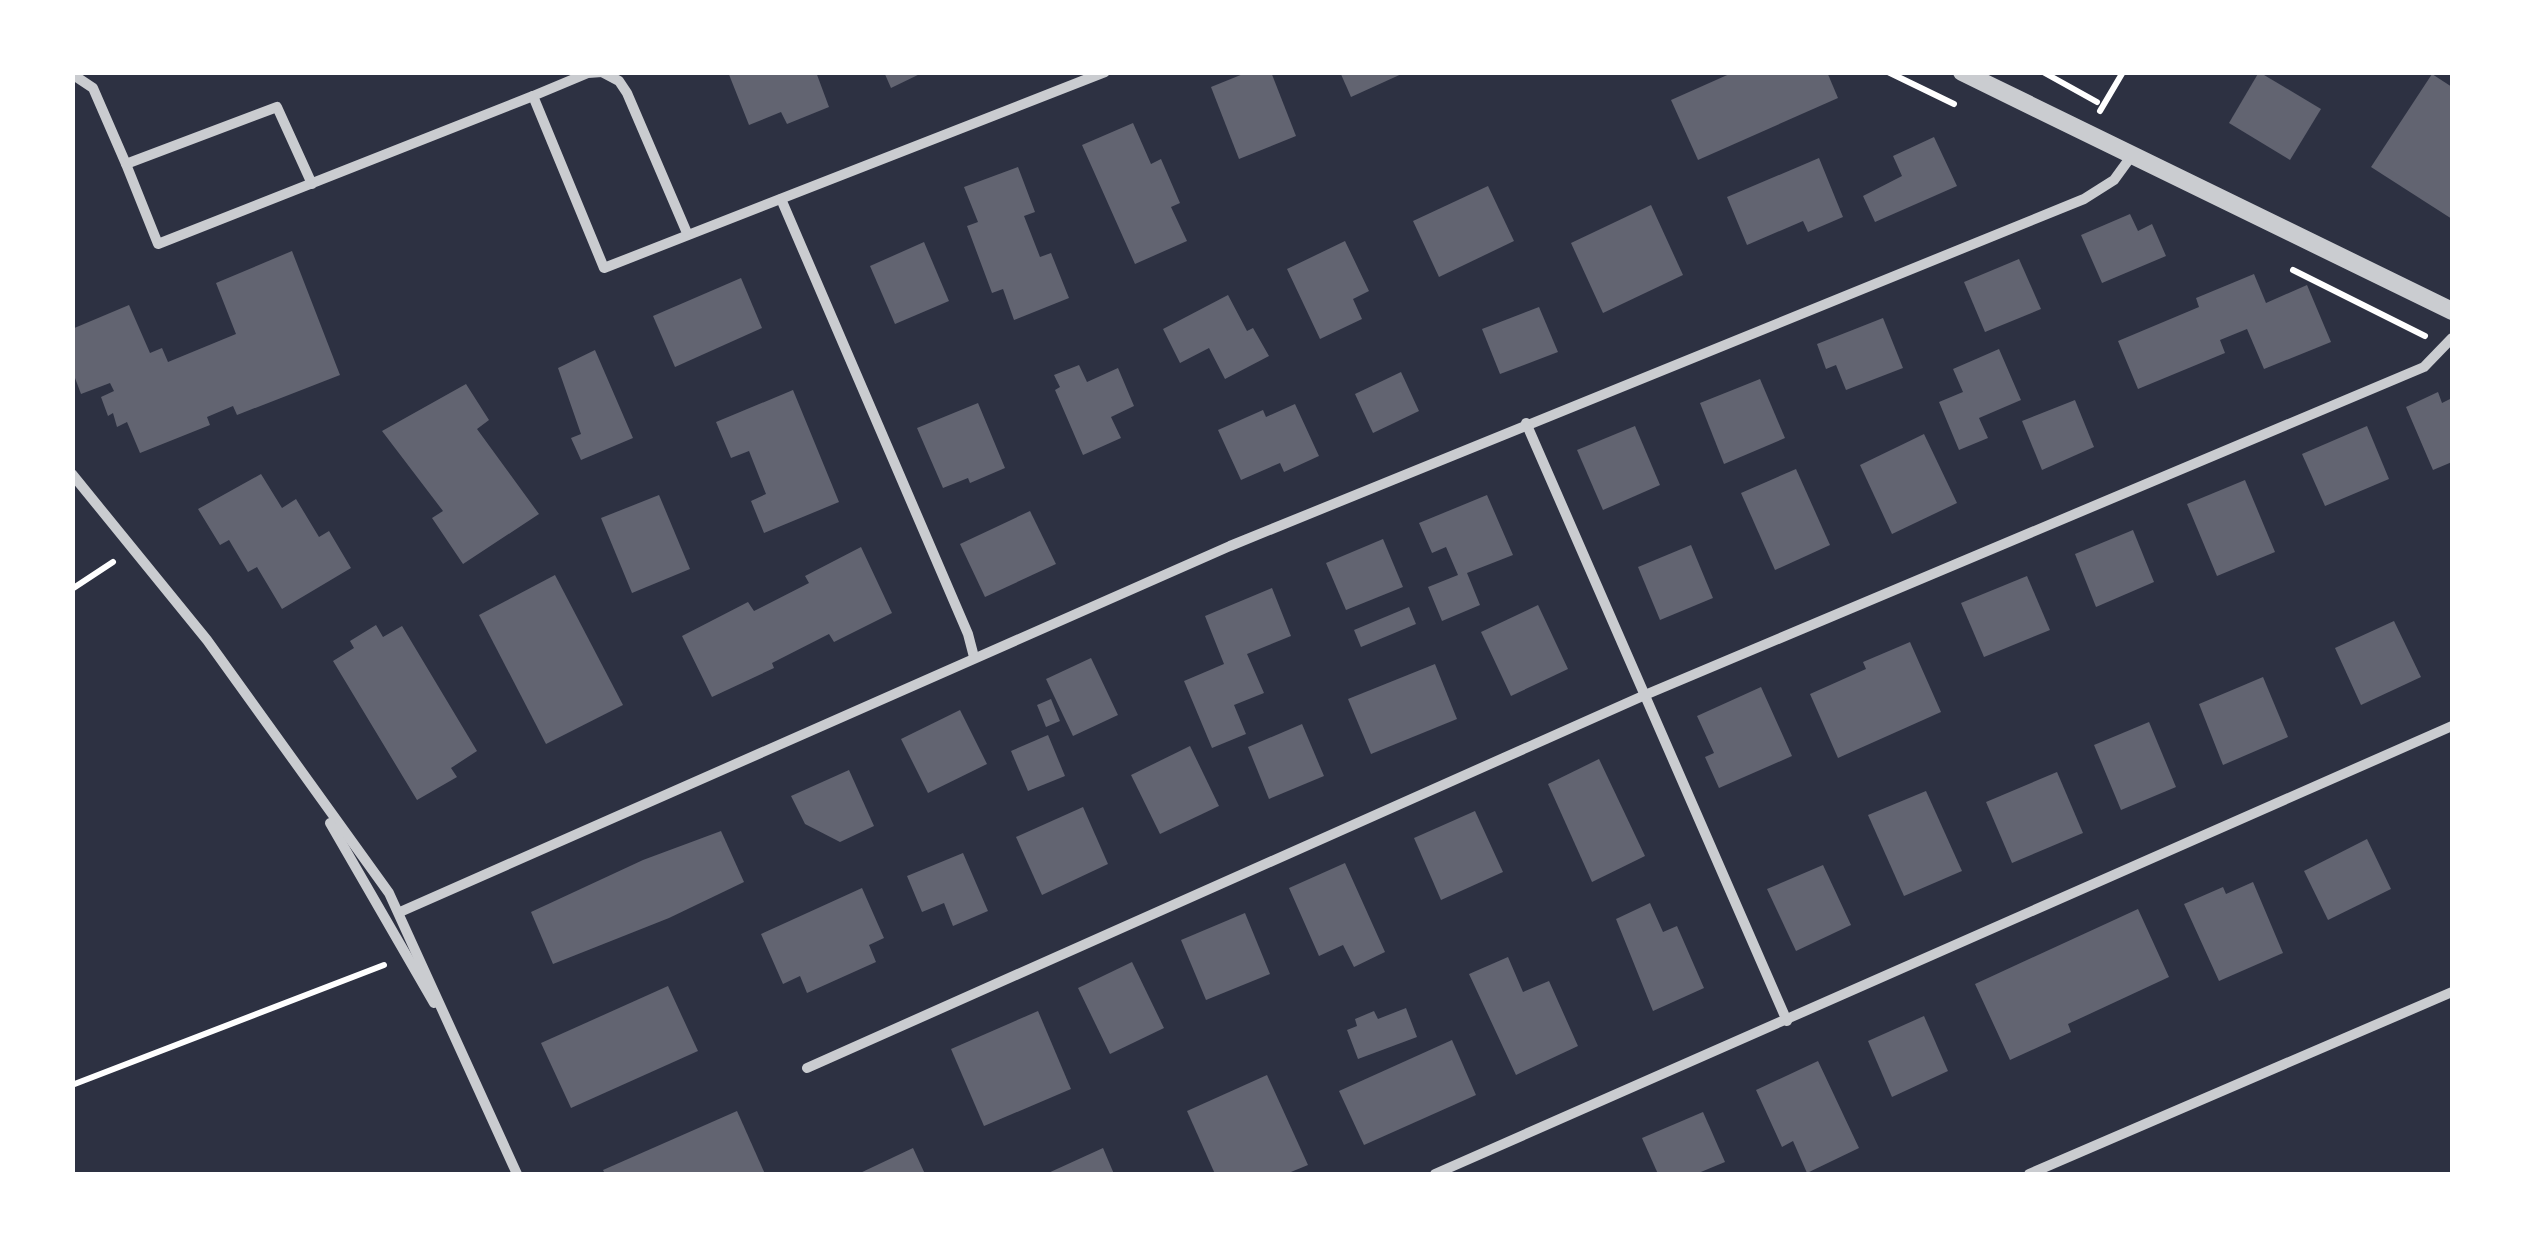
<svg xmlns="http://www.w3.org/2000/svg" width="2525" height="1247" font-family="Georgia,serif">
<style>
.building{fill:#626471}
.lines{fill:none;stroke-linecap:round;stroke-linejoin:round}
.path{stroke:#fff;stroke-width:6}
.minor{stroke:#caccd0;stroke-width:10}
.tertiary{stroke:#caccd0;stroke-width:18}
</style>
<rect width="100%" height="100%" fill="#2d3142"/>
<g class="building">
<polygon points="728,72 816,72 829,107 787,124 781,112 749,125"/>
<polygon points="884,72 924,72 891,88"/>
<polygon points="1248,72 1271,72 1296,136 1239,159 1211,87"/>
<polygon points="1340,72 1406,72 1351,97"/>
<polygon points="1734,72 1827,72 1838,98 1698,160 1671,100"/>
<polygon points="2259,72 2321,109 2290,160 2229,123"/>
<polygon points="2432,74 2452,87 2452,219 2371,167"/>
<polygon points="1133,123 1151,164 1161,159 1180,203 1171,207 1187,241 1135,264 1082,145"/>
<polygon points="1934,137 1957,186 1875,222 1863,196 1902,176 1893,156"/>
<polygon points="1819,158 1843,217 1808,232 1803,221 1747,245 1727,197"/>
<polygon points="1018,167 1035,212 1024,216 1040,257 1051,253 1069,298 1014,320 1003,289 992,293 967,226 978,222 964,187"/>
<polygon points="1488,186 1514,241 1439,277 1413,221"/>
<polygon points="1651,205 1683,275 1603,313 1571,243"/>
<polygon points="2130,214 2138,231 2152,224 2166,256 2102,283 2081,235"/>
<polygon points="1345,241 1369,291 1353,299 1362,319 1320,339 1287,269"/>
<polygon points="924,242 949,301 895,324 870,266"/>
<polygon points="292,251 340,375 237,415 233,406 207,417 210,425 140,453 127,422 117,427 113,413 108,416 101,397 114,391 110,383 81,394 72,370 72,329 129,305 150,353 162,348 168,362 236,334 216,283"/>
<polygon points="2019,259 2041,309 1985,332 1964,282"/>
<polygon points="2254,274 2266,303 2307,285 2331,342 2264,369 2247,329 2220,340 2225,353 2138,389 2118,341 2199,307 2196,298"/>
<polygon points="741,278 762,328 675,367 653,316"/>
<polygon points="1228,295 1247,331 1253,328 1269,356 1225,379 1209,348 1180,363 1163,329"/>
<polygon points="1539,307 1558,352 1500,374 1482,329"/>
<polygon points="1883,318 1903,368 1846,390 1836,365 1826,369 1817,344"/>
<polygon points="1999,349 2021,400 1979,418 1988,438 1959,450 1939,402 1963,392 1953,369"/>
<polygon points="595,350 633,438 581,460 571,438 581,434 558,368"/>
<polygon points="1079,365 1087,382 1118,368 1134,406 1111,417 1121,438 1083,455 1055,390 1060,387 1054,375"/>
<polygon points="1401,372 1419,411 1373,433 1355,394"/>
<polygon points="1760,379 1785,438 1724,464 1700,403"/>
<polygon points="466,384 489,420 477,429 539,514 463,564 432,518 443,511 382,431"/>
<polygon points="793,390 839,502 764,533 751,501 766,494 749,451 731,458 716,422"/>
<polygon points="2438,392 2442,403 2452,398 2452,462 2433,470 2406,407"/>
<polygon points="2075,400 2094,447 2042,470 2022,421"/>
<polygon points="978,403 1005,468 970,483 968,478 943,488 917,428"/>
<polygon points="1295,404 1319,456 1284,472 1280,463 1241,480 1218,430 1263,410 1266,417"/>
<polygon points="1635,426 1660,485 1603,510 1577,450"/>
<polygon points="2367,426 2389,479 2325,506 2302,454"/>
<polygon points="1924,434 1957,503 1892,534 1860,465"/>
<polygon points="1796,469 1830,545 1775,570 1741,493"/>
<polygon points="261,474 282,508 296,499 319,537 329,531 351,568 282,609 257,567 248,572 229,540 220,545 198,509"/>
<polygon points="2245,480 2275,552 2217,576 2187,504"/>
<polygon points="659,495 690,569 632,593 601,518"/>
<polygon points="1487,495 1513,555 1467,573 1480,605 1442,621 1428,587 1458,575 1446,547 1432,553 1419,523"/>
<polygon points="1030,511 1056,564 985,597 960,544"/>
<polygon points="2133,530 2154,582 2096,607 2075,554"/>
<polygon points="1383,539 1403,587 1346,610 1326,563"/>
<polygon points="1691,545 1713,598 1660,620 1638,567"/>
<polygon points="861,547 892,613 834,642 829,634 772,663 774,668 712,697 682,636 748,602 754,611 809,583 805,576"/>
<polygon points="555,575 623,705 546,744 479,615"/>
<polygon points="2027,576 2050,630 1984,657 1961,603"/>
<polygon points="1272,588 1291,636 1247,654 1264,693 1234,705 1246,734 1212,748 1184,681 1224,664 1205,616"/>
<polygon points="1538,605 1568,669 1511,696 1481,632"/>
<polygon points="1409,607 1416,624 1361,647 1354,630"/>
<polygon points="2394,621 2421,677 2361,705 2335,648"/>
<polygon points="376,625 383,637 402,626 477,751 451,768 457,777 417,800 333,661 354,648 350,641"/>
<polygon points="1910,642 1941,712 1838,758 1810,694 1866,669 1863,662"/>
<polygon points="1091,658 1118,715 1073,736 1046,679"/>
<polygon points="1435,664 1457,719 1371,754 1348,699"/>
<polygon points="2263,677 2288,737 2223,765 2199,704"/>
<polygon points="1761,687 1792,756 1719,788 1705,757 1714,753 1697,716"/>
<polygon points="1051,699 1060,721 1046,727 1037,705"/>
<polygon points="960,710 987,764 928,793 901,739"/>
<polygon points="2149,722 2176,787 2121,810 2094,745"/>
<polygon points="1302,724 1324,776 1269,799 1248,747"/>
<polygon points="1048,735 1065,776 1028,791 1011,751"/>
<polygon points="1190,746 1219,806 1160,834 1131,775"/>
<polygon points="1599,759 1645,856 1592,882 1548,784"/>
<polygon points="849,770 874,826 840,842 805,824 791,796"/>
<polygon points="2057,772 2083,833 2012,863 1986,802"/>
<polygon points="1926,791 1962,871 1904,896 1868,815"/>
<polygon points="1083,807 1108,864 1042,895 1016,837"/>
<polygon points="1475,811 1503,872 1441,900 1414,838"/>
<polygon points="721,831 744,882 669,918 553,964 531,912 643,860"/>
<polygon points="2367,839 2391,889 2328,920 2304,871"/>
<polygon points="963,853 988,911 953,926 944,903 922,912 907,876"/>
<polygon points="1345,863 1385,952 1354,967 1343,945 1319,956 1289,888"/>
<polygon points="1823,865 1851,925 1796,951 1767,889"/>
<polygon points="2253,882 2283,953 2219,981 2184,904 2223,887 2226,894"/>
<polygon points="862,888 884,938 869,945 876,962 807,993 800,976 783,984 761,934"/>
<polygon points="1650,903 1663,932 1677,926 1704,988 1653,1011 1616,919"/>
<polygon points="2138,909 2169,977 2068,1024 2071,1032 2010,1060 1975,984"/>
<polygon points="1245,913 1270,974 1206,1000 1181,940"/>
<polygon points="1508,957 1523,992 1549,981 1578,1046 1516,1075 1469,974"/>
<polygon points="1132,962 1164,1028 1110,1054 1078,988"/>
<polygon points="668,986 698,1051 571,1108 541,1043"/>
<polygon points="1406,1008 1417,1037 1358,1059 1347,1030 1357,1026 1355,1019 1374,1011 1378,1019"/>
<polygon points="1038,1011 1071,1089 984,1126 951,1049"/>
<polygon points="1924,1016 1948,1071 1892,1097 1868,1041"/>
<polygon points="1452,1040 1476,1095 1364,1145 1339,1091"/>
<polygon points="1818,1061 1859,1148 1807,1173 1793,1141 1782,1147 1756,1090"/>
<polygon points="1267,1075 1308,1165 1286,1174 1215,1174 1187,1111"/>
<polygon points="737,1111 765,1174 605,1174 603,1170"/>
<polygon points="1703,1112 1725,1162 1696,1174 1658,1174 1642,1138"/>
<polygon points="913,1148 925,1174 858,1174"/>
<polygon points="1103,1148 1114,1174 1046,1174"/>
</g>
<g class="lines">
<g class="path">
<polyline points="1888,72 1954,104"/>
<polyline points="2043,72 2097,102"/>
<polyline points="2100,111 2123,72"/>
<polyline points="2293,270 2425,336"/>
<polyline points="72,589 113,562"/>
<polyline points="72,1085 384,965"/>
</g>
<g class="minor">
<polyline points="602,72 588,73 533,96 604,268 1105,72"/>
<polyline points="602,72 619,81 627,93 687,233"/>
<polyline points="72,74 93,88 126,164"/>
<polyline points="312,184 277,107 126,164 158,244 533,96"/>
<polyline points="781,199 968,634 974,657"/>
<polyline points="1526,423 1787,1021"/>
<polyline points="72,474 207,640 389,893 517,1174"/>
<polyline points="330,823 434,1003"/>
<polyline points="400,912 1230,546 2084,199 2114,180 2130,158"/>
<polyline points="807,1068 1645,695 2424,367 2452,338"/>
<polyline points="1435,1174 2452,726"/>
<polyline points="2029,1174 2452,992"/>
</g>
<polyline class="tertiary" points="1962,72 2452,311"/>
</g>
<rect width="2525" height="1247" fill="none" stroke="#ffffff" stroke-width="150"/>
</svg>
